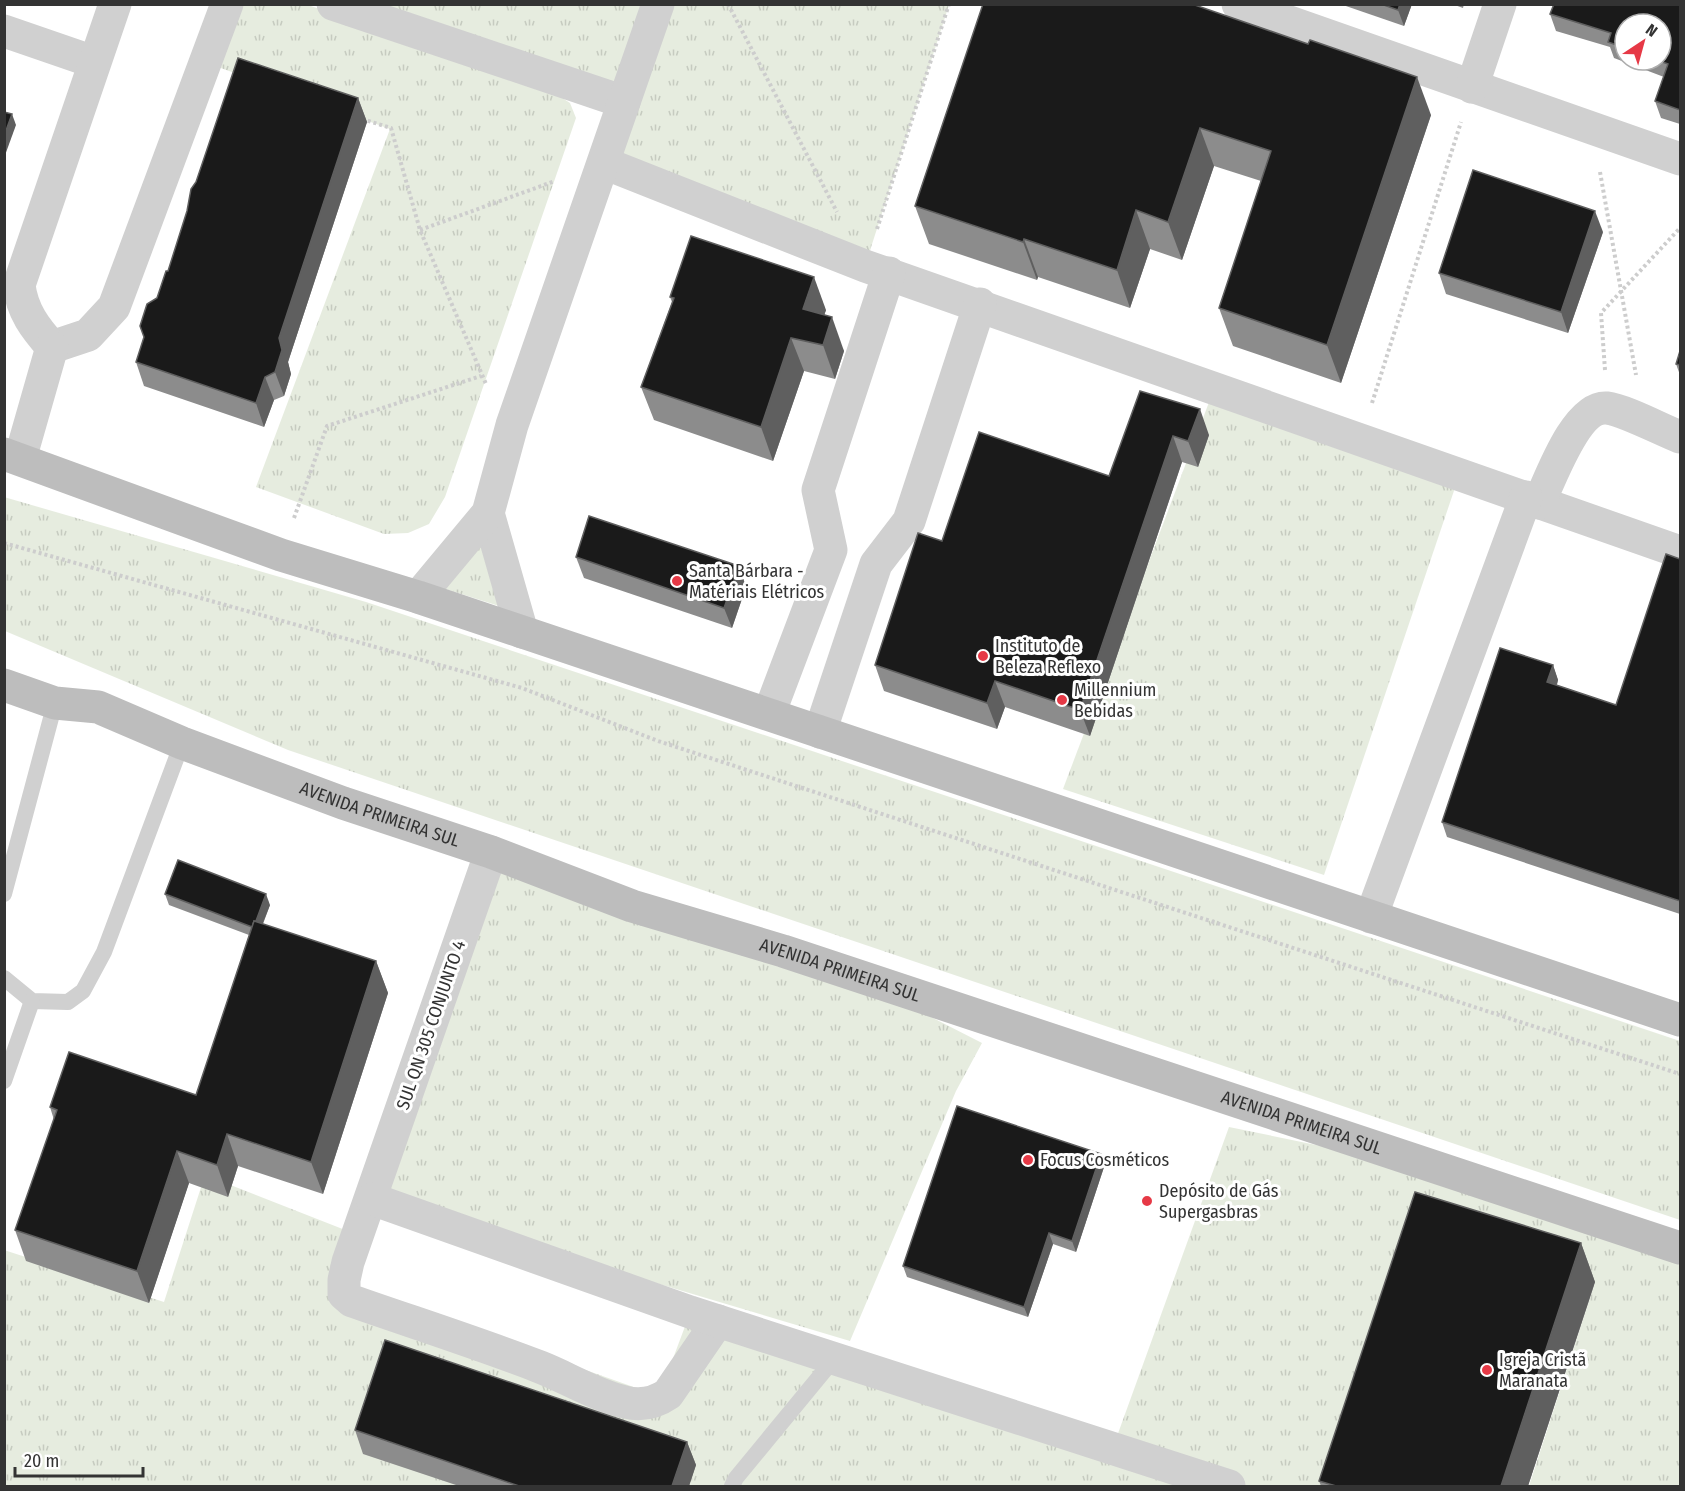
<svg xmlns="http://www.w3.org/2000/svg" width="1685" height="1491" font-family="'Fira Sans Condensed',sans-serif">
<style>
.grass{fill:url(#grass-tufts)}
.lines{fill:none;stroke-linecap:round;stroke-linejoin:round}
.path{stroke:#cdcdcd;stroke-width:4;stroke-dasharray:3 3;stroke-linecap:butt}
.lane{stroke:#d0d0d0;stroke-width:16}
.street{stroke:#d0d0d0;stroke-width:33}
.secondary{stroke:#bdbdbd;stroke-width:33}
.wall{fill:#8c8c8c;fill-rule:evenodd}
.shaded-wall{fill:#5f5f5f}
.building{fill:#1a1a1a;stroke:#5f5f5f;stroke-width:1.5}
.poi-dot{fill:#e63946;stroke:#fff;stroke-width:2}
.labels{text-anchor:middle;stroke-width:6;stroke-linejoin:round;paint-order:stroke}
.poi-label{font-size:18px;fill:#333;stroke:#fff;text-anchor:start}
.street-label{font-size:18px;fill:#333;stroke:#fff}
</style>
<defs>
<pattern id="grass-tufts" width="24" height="20" patternUnits="userSpaceOnUse" patternTransform="scale(1.5)"><rect width="24" height="20" fill="#e6ecdf"/><path d="M3 7l-1-3M5 7V3M7 7l1-3M15 17l-1-3M17 17v-4M19 17l1-3" fill="none" stroke="#c6cbc0"/></pattern>
</defs>
<rect width="100%" height="100%" fill="#fff"/>
<g class="grass">
<polygon points="238,5 308,5 547,88 570,103 576,118 445,497 429,524 408,533 384,534 256,487 390,129 218,67"/>
<polygon points="333,5 949,5 865,266 604,163 624,102"/>
<polygon points="1214,389 1460,473 1324,875 1063,789"/>
<polygon points="4,497 366,602 1680,1041 1680,1220 288,750 5,631"/>
<polygon points="490,519 515,611 430,584"/>
<polygon points="505,856 839,970 982,1043 956,1091 850,1341 381,1201"/>
<polygon points="1229,1127 1457,1174 1680,1248 1680,1486 1529,1486 1595,1282 1344,1486 5,1486 4,1250 164,1302 205,1175 363,1237 351,1287 659,1396 690,1313 1116,1439"/>
</g>
<g class="lines">
<g class="path">
<polyline points="728,4 837,212"/>
<polyline points="362,119 391,128 420,230 486,384"/>
<polyline points="1600,172 1636,375"/>
<polyline points="877,229 949,4"/>
<polyline points="420,230 555,181"/>
<polyline points="1605,370 1601,313 1680,228"/>
<polyline points="1372,403 1461,122"/>
<polyline points="294,518 327,426 481,376"/>
<polyline points="4,543 522,688 658,741 1680,1074"/>
</g>
<g class="lane">
<polyline points="4,894 55,703"/>
<polyline points="4,978 32,1001 68,1002 83,991 104,952 182,743"/>
<polyline points="4,1081 32,1001"/>
<polyline points="732,1486 736,1478 834,1359"/>
</g>
<g class="street">
<polyline points="333,4 624,102"/>
<polyline points="1238,4 1680,159"/>
<polyline points="4,31 94,62"/>
<polyline points="1472,87 1500,4"/>
<polyline points="604,163 865,266 1680,552"/>
<polyline points="52,347 88,335 114,307 227,4"/>
<path d="M52,347C35,328 22,311 19,285L115,4"/>
<polyline points="20,459 52,347"/>
<path d="M1539,503C1550,480 1576,405 1607,408C1624,410 1662,430 1680,437"/>
<polyline points="488,513 522,632"/>
<polyline points="418,597 488,513 512,425 658,4"/>
<polyline points="769,714 831,550 818,490 889,273"/>
<polyline points="820,732 876,564 909,521 980,304"/>
<path d="M491,852L348,1262L344,1280V1294L352,1301C415,1323 478,1343 540,1367C568,1378 595,1395 625,1402C641,1406 655,1403 668,1394L718,1321"/>
<polyline points="1371,917 1526,497"/>
<polyline points="372,1199 690,1312 1229,1486"/>
</g>
<g class="secondary">
<polyline points="4,454 281,555 418,597 1680,1020"/>
<path id="s1" d="M4,685L55,703L98,707L182,743L343,803L491,852L632,906L783,951L1680,1248"/>
</g>
</g>
<g class="wall">
<polygon points="983,4 1431,115 1341,383 1233,346 1219,308 1261,181 1214,166 1182,260 1150,249 1130,308 1038,277 1037,280 929,244 915,206"/>
<polygon points="1340,4 1412,4 1404,26"/>
<polygon points="1452,4 1464,4 1463,8"/>
<path d="M1680,4V124L1661,118L1655,101L1664,77L1614,58L1610,47L1556,31L1550,14ZM1625,24L1661,60H1625Z"/>
<polygon points="358,98 367,122 288,362 291,374 284,396 274,400 264,427 144,386 136,362 157,298 168,271"/>
<polygon points="1603,232 1568,333 1446,294 1439,273"/>
<polygon points="670,297 826,310 824,315 844,351 835,379 804,371 773,461 654,420 641,387 672,302"/>
<polygon points="1680,351 1680,375 1676,364"/>
<polygon points="1140,391 1209,435 1198,467 1182,462 1090,736 1005,707 997,729 884,691 875,665 942,541 1109,476"/>
<polygon points="576,557 739,566 746,587 732,628 584,578"/>
<polygon points="1680,559 1680,914 1447,837 1442,822 1553,665 1558,680 1557,685 1616,705"/>
<polygon points="165,894 270,905 263,924 376,961 388,993 323,1194 238,1166 228,1197 189,1183 149,1303 26,1261 15,1230 54,1120 50,1107 196,1095 249,935 169,905"/>
<polygon points="1105,1164 1076,1252 1053,1244 1028,1317 907,1277 903,1266"/>
<polygon points="1581,1243 1595,1282 1528,1486 1321,1486 1319,1481"/>
<polygon points="355,1430 687,1442 696,1465 689,1486 459,1486 363,1454"/>
</g>
<g class="shaded-wall">
<polygon points="1400,4 1412,4 1404,26 1398,10"/>
<polygon points="1417,77 1431,115 1341,383 1327,345"/>
<polygon points="358,98 367,122 288,362 291,374 284,396 275,372 279,338"/>
<polygon points="12,114 16,125 4,158 4,136"/>
<polygon points="1200,128 1214,166 1182,260 1168,222"/>
<polygon points="1136,210 1150,249 1130,308 1117,270"/>
<polygon points="1595,211 1603,232 1568,333 1561,312"/>
<polygon points="1024,239 1038,277 1037,280 1023,242"/>
<polygon points="814,277 826,310 815,342 803,309"/>
<polygon points="832,317 844,351 835,379 823,345"/>
<polygon points="791,338 804,371 773,461 761,427"/>
<polygon points="265,377 274,400 264,427 256,403"/>
<polygon points="1200,409 1209,435 1198,467 1188,441"/>
<polygon points="1173,436 1182,462 1090,736 1080,710"/>
<polygon points="739,566 746,587 732,628 724,608"/>
<polygon points="1553,665 1558,680 1553,697 1547,682"/>
<polygon points="995,681 1005,707 997,729 987,703"/>
<polygon points="266,894 270,905 257,938 253,927"/>
<polygon points="376,961 388,993 323,1194 311,1162"/>
<polygon points="227,1134 238,1166 228,1197 217,1165"/>
<polygon points="177,1151 189,1183 149,1303 137,1271"/>
<polygon points="1101,1154 1105,1164 1076,1252 1072,1241"/>
<polygon points="1049,1233 1053,1244 1028,1317 1024,1307"/>
<polygon points="1581,1243 1595,1282 1528,1486 1501,1486"/>
<polygon points="687,1442 696,1465 689,1486 672,1486"/>
</g>
<g class="building">
<polygon points="983,4 1192,4 1308,44 1310,40 1417,77 1327,345 1219,308 1271,151 1200,128 1168,222 1136,210 1117,270 1024,239 1023,242 915,206"/>
<polygon points="1381,4 1400,4 1398,10"/>
<polygon points="1554,4 1680,4 1680,110 1655,101 1668,64 1657,60 1661,60 1661,24 1625,24 1625,48 1608,42 1611,33 1550,14"/>
<polygon points="238,58 358,98 279,338 282,350 275,372 265,377 256,403 136,362 144,337 140,326 147,304 157,298 166,271 168,271 187,211 191,189 196,182"/>
<polygon points="4,112 12,114 4,136"/>
<polygon points="1473,170 1595,211 1561,312 1439,273"/>
<polygon points="691,236 814,277 803,309 832,317 823,345 791,338 761,427 641,387 674,298 670,297"/>
<polygon points="1680,351 1680,365 1676,364"/>
<polygon points="1140,391 1200,409 1188,441 1173,436 1080,710 995,681 987,703 875,665 918,533 942,541 979,432 1109,476"/>
<polygon points="589,516 739,566 724,608 576,557"/>
<polygon points="1666,554 1680,559 1680,901 1442,822 1500,648 1553,665 1547,682 1616,705"/>
<polygon points="178,860 266,894 256,921 254,921 252,927 165,894"/>
<polygon points="254,921 376,961 311,1162 227,1134 217,1165 177,1151 137,1271 15,1230 57,1110 50,1107 69,1052 196,1095"/>
<polygon points="957,1106 1101,1154 1072,1241 1049,1233 1024,1307 903,1266"/>
<polygon points="1415,1192 1581,1243 1501,1486 1336,1486 1319,1481"/>
<polygon points="385,1340 687,1442 672,1486 519,1486 355,1430"/>
</g>
<g class="poi-dot">
<circle cx="677" cy="581" r="6"/>
<circle cx="983" cy="656" r="6"/>
<circle cx="1062" cy="700" r="6"/>
<circle cx="1028" cy="1160" r="6"/>
<circle cx="1147" cy="1201" r="6"/>
<circle cx="1487" cy="1370" r="6"/>
</g>
<g class="labels">
<g class="poi-label">
<text x="689" y="577">Santa Bárbara -<tspan x="689" dy="21">Matériais Elétricos</tspan></text>
<text x="995" y="652">Instituto de<tspan x="995" dy="21">Beleza Reflexo</tspan></text>
<text x="1074" y="696">Millennium<tspan x="1074" dy="21">Bebidas</tspan></text>
<text x="1040" y="1166">Focus Cosméticos</text>
<text x="1159" y="1197">Depósito de Gás<tspan x="1159" dy="21">Supergasbras</tspan></text>
<text x="1499" y="1366">Igreja Cristã<tspan x="1499" dy="21">Maranata</tspan></text>
</g>
<g class="street-label">
<text dy="6" stroke="none"><textPath href="#s1" startOffset="399">AVENIDA PRIMEIRA SUL</textPath></text>
<text dy="6" stroke="none"><textPath href="#s1" startOffset="885">AVENIDA PRIMEIRA SUL</textPath></text>
<text transform="translate(431 1025) rotate(-71)" y="6">SUL QN 305 CONJUNTO 4</text>
<text dy="6" stroke="none"><textPath href="#s1" startOffset="1371">AVENIDA PRIMEIRA SUL</textPath></text>
</g>
</g>
<rect width="1685" height="1491" fill="none" stroke="#333333" stroke-width="12"/>
<g transform="translate(1643 42) rotate(36)"><circle r="28" fill="#ffffff" stroke="#adadad" stroke-width="1.5"/>
<path d="M0-4.5L10 22L0 15L-10 22Z" fill="#e63946"/>
<text y="-9" font-size="16" font-weight="bold" text-anchor="middle" fill="#333333">N</text>
</g>
<path d="M15 1467v9h128v-9" fill="none" stroke="#333333" stroke-width="3"/>
<text x="24" y="1467" font-size="18" fill="#333333" stroke="#ffffff" stroke-width="4.5" paint-order="stroke">20 m</text>
</svg>
